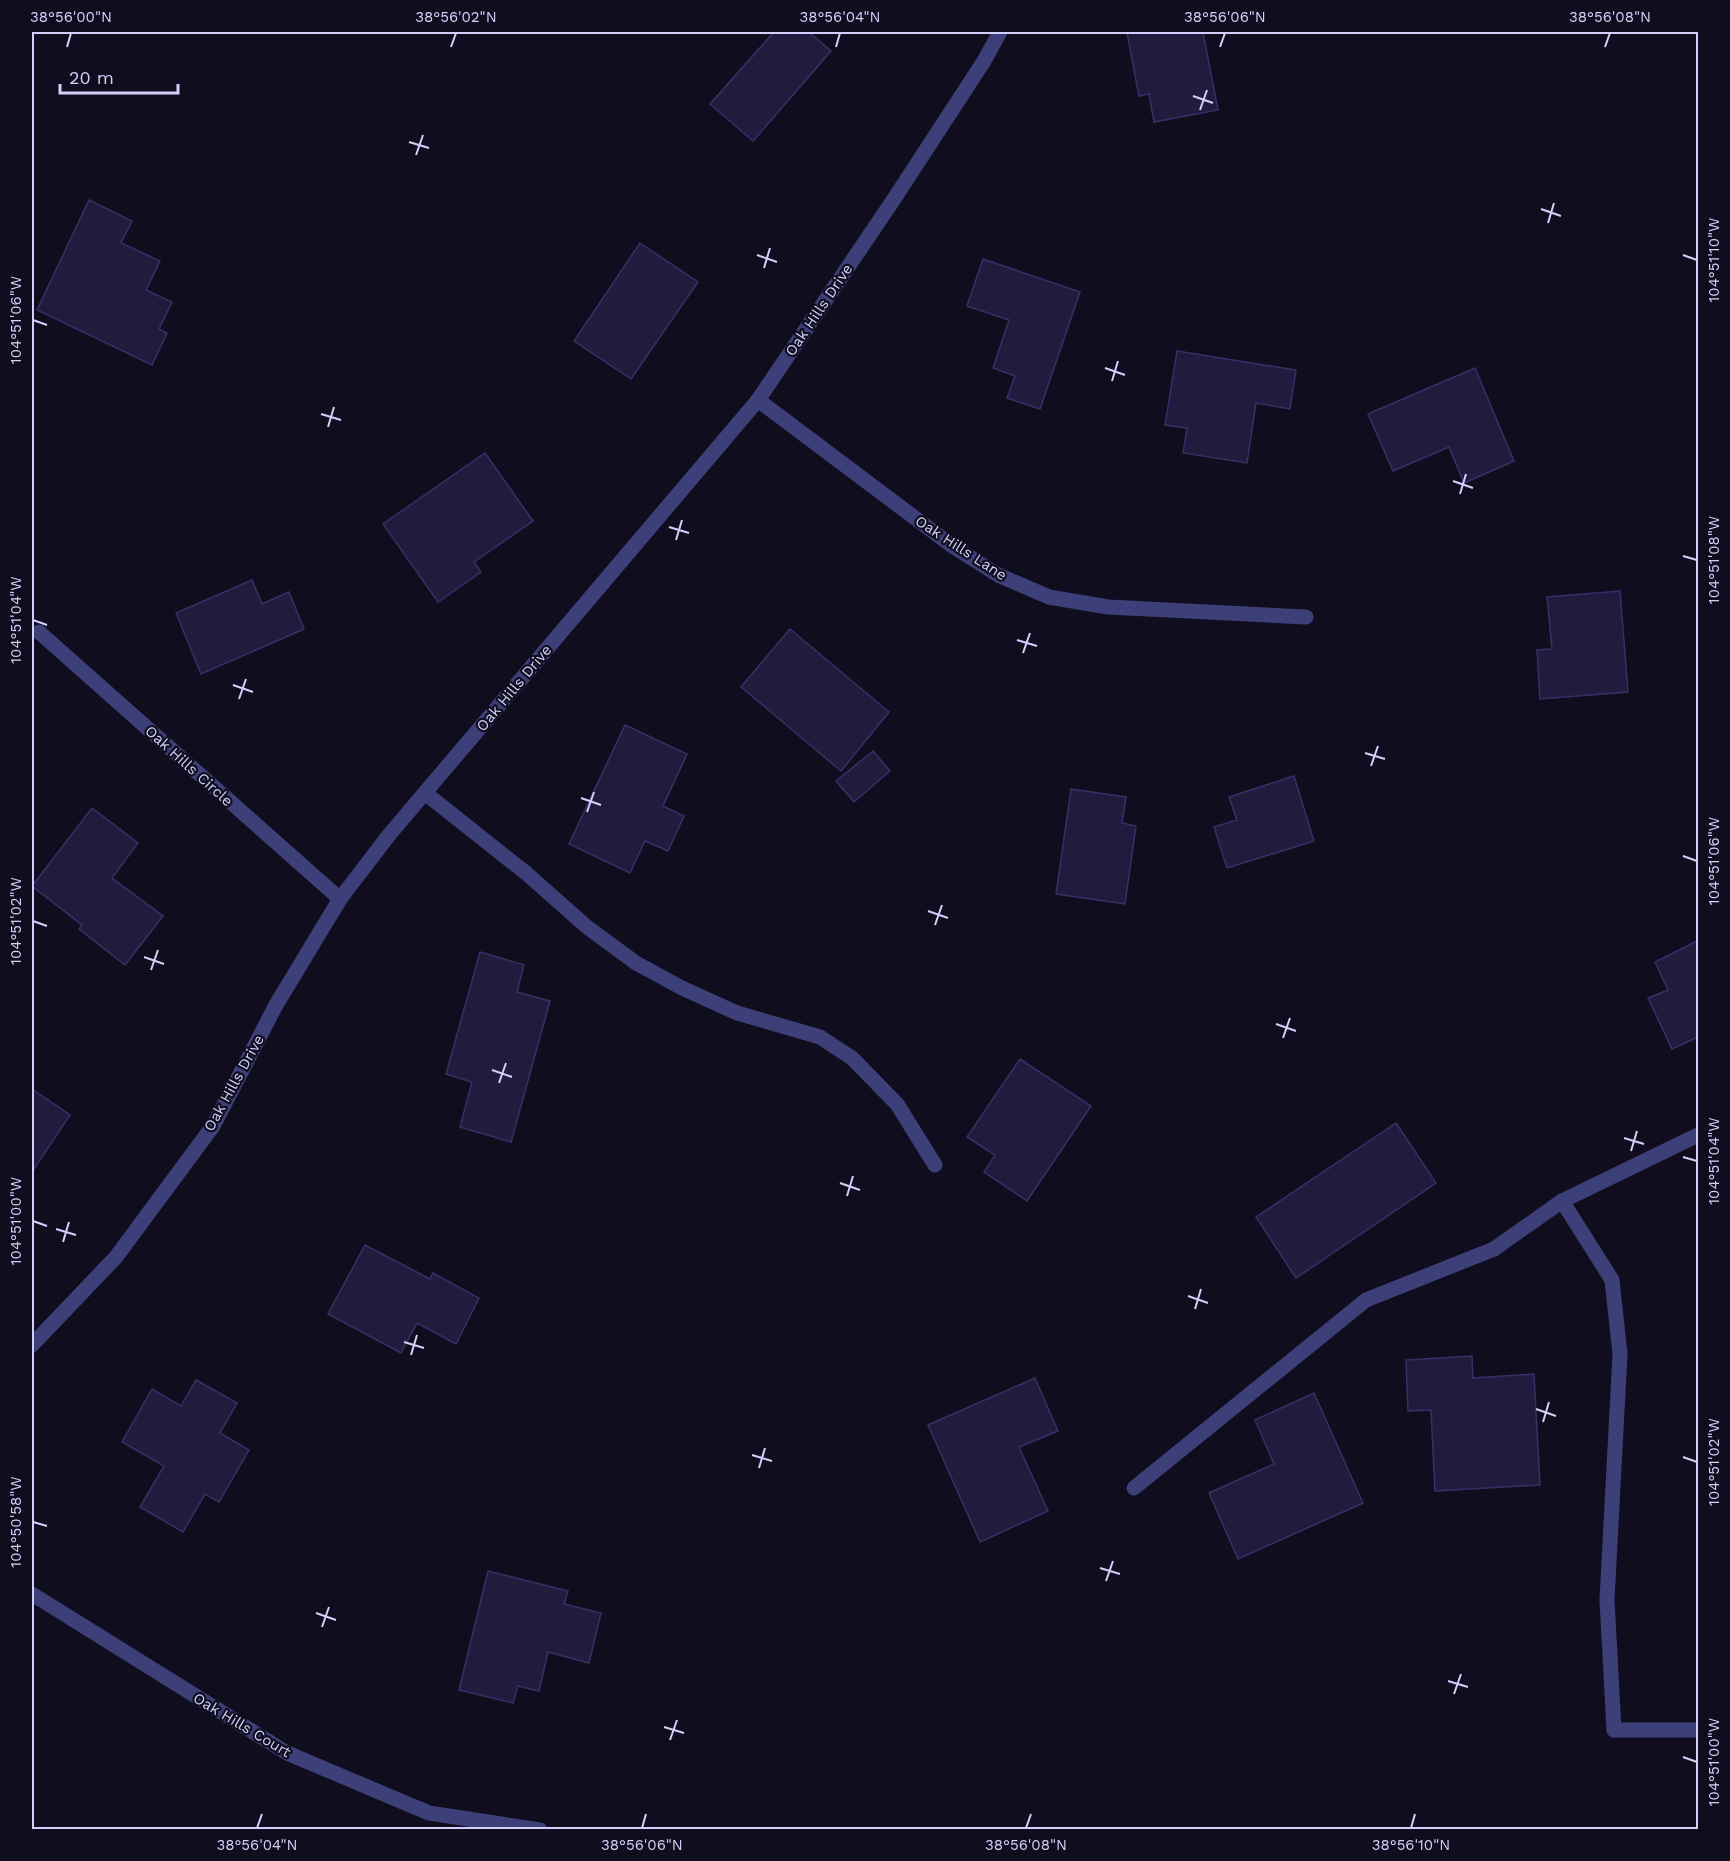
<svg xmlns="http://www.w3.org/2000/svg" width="1730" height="1861" font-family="'Work Sans',sans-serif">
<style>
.building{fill:#211c3e;stroke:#373068;stroke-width:1.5}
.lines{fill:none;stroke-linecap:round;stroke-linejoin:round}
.lane{stroke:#3d3f79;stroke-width:15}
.street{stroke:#3d3f79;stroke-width:15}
.ticks{fill:none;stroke:#d2d0fb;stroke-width:2}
.labels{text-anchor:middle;stroke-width:4.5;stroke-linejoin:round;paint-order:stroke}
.street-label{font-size:15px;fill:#d2d0fb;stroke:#100e1e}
.neatline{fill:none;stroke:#d2d0fb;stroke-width:2}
.ticks-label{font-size:15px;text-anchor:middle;fill:#d2d0fb}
</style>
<rect width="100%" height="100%" fill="#100e1e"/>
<g class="building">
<polygon points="774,32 809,32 831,51 753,141 710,104"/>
<polygon points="1134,32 1203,32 1218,110 1154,122 1149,94 1139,96 1127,33"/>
<polygon points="89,200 132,221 121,243 160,261 146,290 172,302 159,329 167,333 152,365 37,310"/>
<polygon points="640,243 698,282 631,379 574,341"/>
<polygon points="983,259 1080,292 1040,409 1007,398 1015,376 993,368 1009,320 967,306"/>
<polygon points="1177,351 1296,370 1290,409 1256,403 1247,463 1183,453 1187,428 1165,425"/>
<polygon points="1475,368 1514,461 1464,483 1449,447 1393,471 1368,414"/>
<polygon points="485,453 533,521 474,562 481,572 438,602 383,524"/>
<polygon points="252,580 262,604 289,592 304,629 201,674 176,613"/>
<polygon points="1620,591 1628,692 1540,699 1537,650 1552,649 1547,597"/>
<polygon points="790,629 889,712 841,771 741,687"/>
<polygon points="625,725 687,754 663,806 684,816 668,851 645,841 630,873 569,844"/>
<polygon points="873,751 890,771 854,802 836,781"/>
<polygon points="1294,776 1314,841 1227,868 1214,827 1237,820 1229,797"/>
<polygon points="1071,789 1126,797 1122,823 1136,826 1125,904 1056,894"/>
<polygon points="92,808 138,843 112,878 163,916 125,965 79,929 82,925 32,886"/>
<polygon points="1697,941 1698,1037 1672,1049 1648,998 1668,990 1655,962"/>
<polygon points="480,952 524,965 517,992 550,1001 511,1142 460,1127 472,1082 446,1074"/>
<polygon points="1020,1059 1091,1106 1027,1201 984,1172 995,1155 967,1137"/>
<polygon points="32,1089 70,1115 32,1172"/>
<polygon points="1396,1123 1436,1183 1296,1278 1256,1217"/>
<polygon points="365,1245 430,1279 433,1273 479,1298 456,1344 417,1323 401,1353 328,1314"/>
<polygon points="1472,1356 1473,1378 1534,1374 1540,1485 1435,1491 1431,1410 1408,1411 1406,1360"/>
<polygon points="1035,1378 1058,1431 1019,1447 1048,1511 980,1542 928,1425"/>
<polygon points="196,1380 237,1403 220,1433 249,1450 219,1502 205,1494 183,1532 140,1507 164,1466 122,1442 152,1389 181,1406"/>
<polygon points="1314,1393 1363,1503 1238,1559 1209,1493 1274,1464 1255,1420"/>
<polygon points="488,1571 568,1591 564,1604 601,1613 589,1663 548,1652 539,1691 518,1686 513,1703 459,1690"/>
</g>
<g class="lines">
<g class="lane">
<polyline points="425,793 526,873 587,927 636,963 682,988 737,1013 820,1037 852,1058 897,1104 935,1165"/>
<polyline points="1134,1488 1366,1300 1494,1249 1562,1201"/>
<polyline points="1614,1730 1698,1730"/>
</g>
<g class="street">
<polyline points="758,400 951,545 998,575 1049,597 1108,607 1306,617"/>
<polyline points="39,632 340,899"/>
<polyline points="32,1345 116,1257 213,1126 276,1005 340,899 389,835 758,400 894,199 984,61 1000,32"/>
<polyline points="32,1594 287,1753 429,1813 540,1830"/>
<polyline points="1614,1730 1607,1600 1620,1354 1612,1280 1562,1201 1698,1135"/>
</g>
</g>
<path class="ticks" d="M67,47L71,33M451,47L456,33M836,47L840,33M1220,47L1225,33M1605,47L1610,33M1193,96L1213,103M1200,110L1207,90M409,142L429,148M416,155L423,135M1541,209L1561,216M1548,223L1554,203M757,255L777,262M1683,255L1697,260M764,268L770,248M33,320L47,325M1105,368L1125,375M1112,381L1118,361M321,414L341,420M328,427L334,407M1453,481L1473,488M1460,494L1466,474M669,527L689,533M676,540L682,520M1683,556L1697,560M33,620L47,625M1017,640L1037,646M1023,653L1030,633M233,685L253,692M239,699L246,679M1365,753L1385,759M1371,766L1378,746M581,798L601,805M587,812L594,792M1683,856L1697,861M928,911L948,918M33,921L47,926M935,925L942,905M144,957L164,964M151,970L158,950M1276,1024L1296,1031M1283,1038L1290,1018M492,1070L512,1077M499,1083L506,1063M1624,1138L1644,1144M1631,1151L1637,1131M1683,1157L1697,1161M840,1183L860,1190M847,1196L853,1176M33,1221L47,1226M56,1229L76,1235M63,1242L69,1222M1188,1296L1208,1303M1195,1309L1201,1289M404,1342L424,1348M411,1355L417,1335M1536,1409L1556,1416M1543,1422L1549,1402M752,1455L772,1461M1683,1457L1697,1462M759,1468L765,1448M33,1522L47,1526M1100,1568L1120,1574M1106,1581L1113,1561M316,1613L336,1620M322,1627L329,1607M1448,1681L1468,1687M1454,1694L1461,1674M664,1727L684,1733M670,1740L677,1720M1683,1757L1697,1762M257,1828L262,1814M642,1828L646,1814M1026,1828L1031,1814M1411,1828L1415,1814"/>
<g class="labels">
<g class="street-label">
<text transform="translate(819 310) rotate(-56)" y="5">Oak Hills Drive</text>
<text transform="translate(961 548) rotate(33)" y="5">Oak Hills Lane</text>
<text transform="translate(514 688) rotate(-50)" y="5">Oak Hills Drive</text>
<text transform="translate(189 766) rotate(42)" y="5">Oak Hills Circle</text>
<text transform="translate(234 1083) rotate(-61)" y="5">Oak Hills Drive</text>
<text transform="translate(242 1725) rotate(31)" y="5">Oak Hills Court</text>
</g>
</g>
<rect width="1730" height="1861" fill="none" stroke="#100e1e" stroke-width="66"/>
<path d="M60 84v9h118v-9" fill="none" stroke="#d2d0fb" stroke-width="3"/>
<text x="69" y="84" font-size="18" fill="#d2d0fb" stroke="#100e1e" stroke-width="4.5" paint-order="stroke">20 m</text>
<rect x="33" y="33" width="1664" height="1795" class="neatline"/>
<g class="ticks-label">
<text x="71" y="22">38°56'00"N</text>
<text x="456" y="22">38°56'02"N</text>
<text x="840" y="22">38°56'04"N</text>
<text x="1225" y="22">38°56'06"N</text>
<text x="1610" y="22">38°56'08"N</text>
<text transform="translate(1714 260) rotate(-90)" y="5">104°51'10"W</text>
<text transform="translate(16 320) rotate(-90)" y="5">104°51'06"W</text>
<text transform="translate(1714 560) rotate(-90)" y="5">104°51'08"W</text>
<text transform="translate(16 620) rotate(-90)" y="5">104°51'04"W</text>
<text transform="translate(1714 861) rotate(-90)" y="5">104°51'06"W</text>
<text transform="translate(16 921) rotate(-90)" y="5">104°51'02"W</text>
<text transform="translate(1714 1161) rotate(-90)" y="5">104°51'04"W</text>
<text transform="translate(16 1221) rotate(-90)" y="5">104°51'00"W</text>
<text transform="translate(1714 1462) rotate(-90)" y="5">104°51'02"W</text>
<text transform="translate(16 1522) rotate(-90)" y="5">104°50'58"W</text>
<text transform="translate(1714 1762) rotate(-90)" y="5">104°51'00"W</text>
<text x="257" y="1850">38°56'04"N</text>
<text x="642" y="1850">38°56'06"N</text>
<text x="1026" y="1850">38°56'08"N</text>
<text x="1411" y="1850">38°56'10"N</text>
</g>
</svg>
